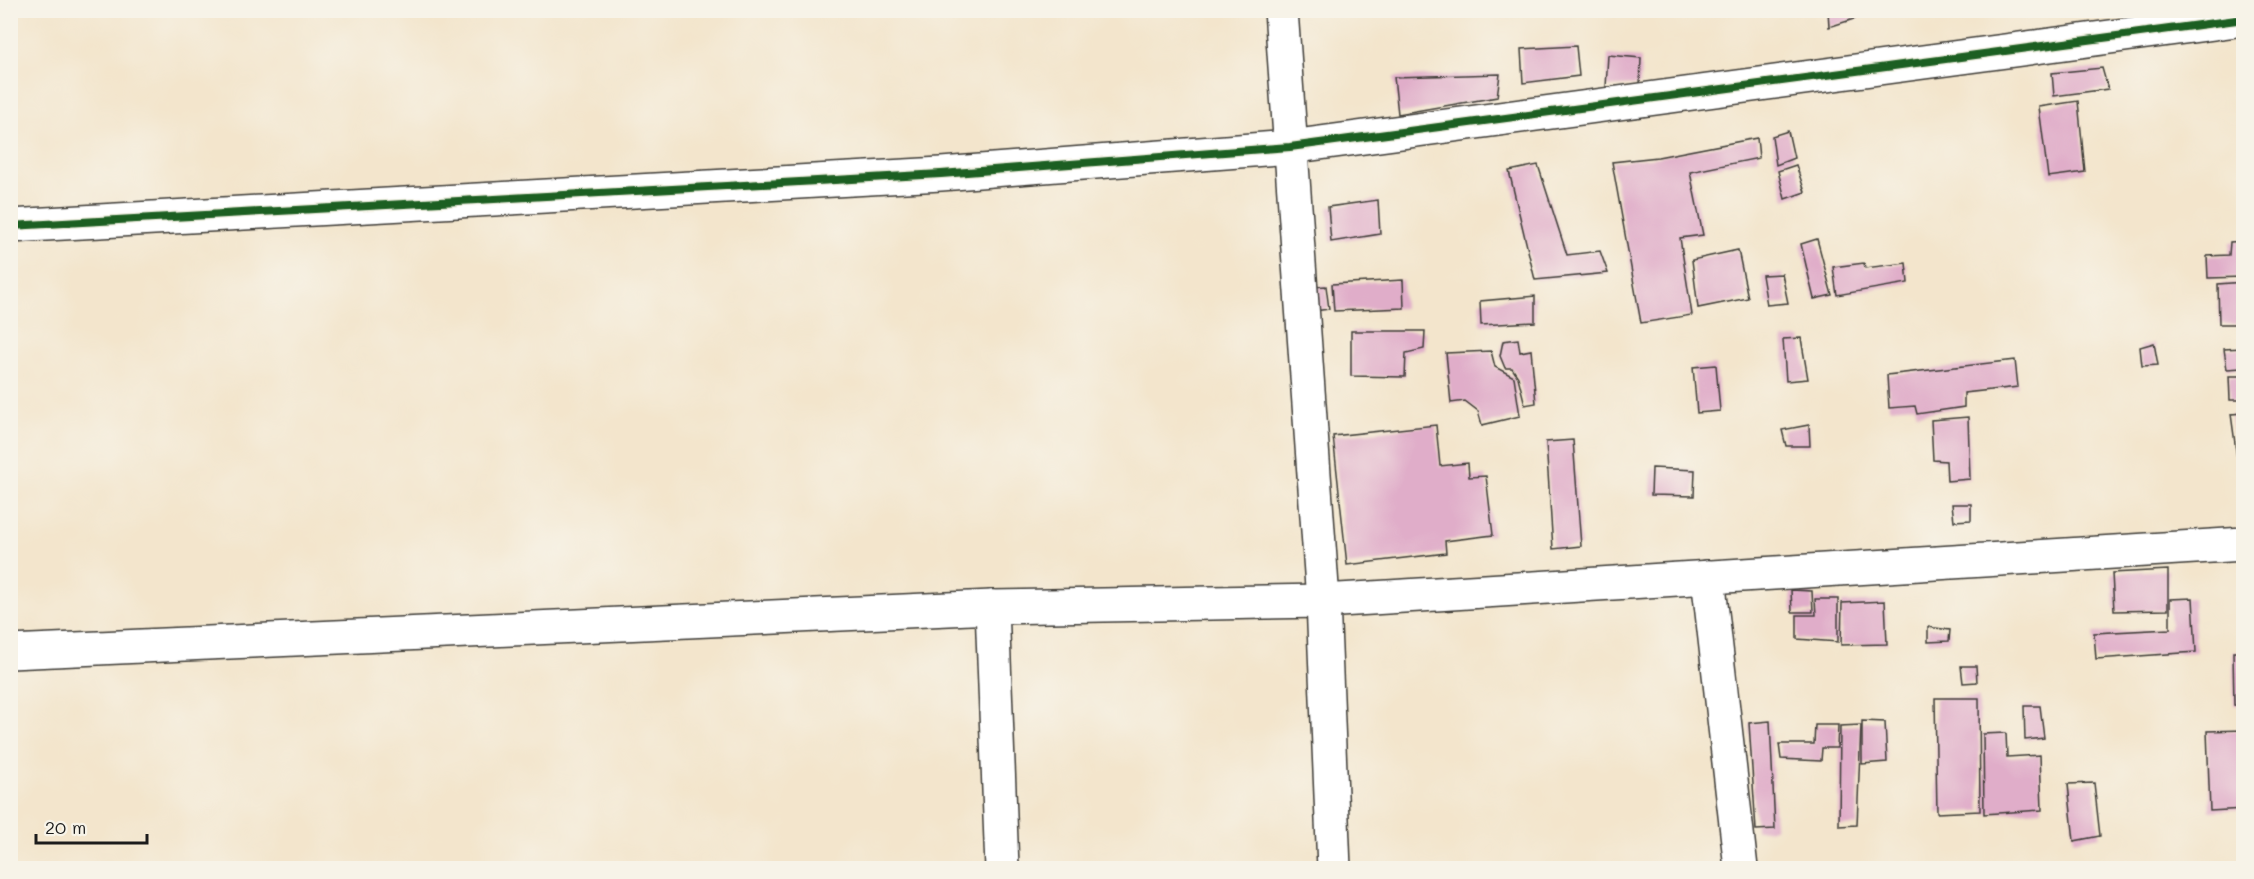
<svg xmlns="http://www.w3.org/2000/svg" width="2254" height="879" font-family="Mali,sans-serif">
<style>
.building{fill:#e0adc9}
.lines{fill:none;stroke-linecap:round;stroke-linejoin:round}
.minor-casing{stroke:#3c3a36;stroke-width:36}
.minor{stroke:#fff;stroke-width:33}
.cycleway-casing{stroke:#f7f3e8;stroke-width:11}
.cycleway{stroke:#1b5e20;stroke-width:8}
</style>
<rect width="100%" height="100%" fill="#f7f3e8"/>
<filter id="ink" filterUnits="userSpaceOnUse"><feTurbulence type="fractalNoise" baseFrequency=".0167" numOctaves="2"/><feDisplacementMap in="SourceGraphic" scale="12" xChannelSelector="R" yChannelSelector="G"/><feConvolveMatrix kernelMatrix="1 2 1 2 8 2 1 2 1" color-interpolation-filters="sRGB"/></filter>
<filter id="wash" filterUnits="userSpaceOnUse"><feTurbulence type="fractalNoise" baseFrequency=".008" numOctaves="4" result="noise"/><feDisplacementMap in="SourceGraphic" scale="24" xChannelSelector="R" yChannelSelector="G"/><feGaussianBlur stdDeviation="1.35" result="paint"/><feColorMatrix in="noise" values="0 0 0 0 0 0 0 0 0 0 0 0 0 0 0 0 0 1.4 0 .05"/><feComposite in="paint" operator="in"/></filter>
<g filter="url(#wash)">
<rect width="100%" height="100%" fill="#f3e5cc"/>
<g id="blocks">
<g class="building">
<polygon points="1828,10 1879,10 1879,11 1829,27"/>
<polygon points="1576,46 1579,76 1523,83 1521,49"/>
<polygon points="1608,55 1641,58 1640,85 1606,87"/>
<polygon points="2102,68 2108,89 2054,96 2052,73"/>
<polygon points="1500,74 1497,97 1398,114 1394,77"/>
<polygon points="2078,101 2085,172 2048,177 2039,107"/>
<polygon points="1788,131 1794,158 1776,165 1772,136"/>
<polygon points="1757,138 1759,158 1690,172 1703,235 1680,238 1692,315 1641,323 1612,162 1658,157"/>
<polygon points="1538,165 1567,255 1600,251 1608,273 1535,280 1509,171"/>
<polygon points="1796,165 1805,192 1785,199 1778,171"/>
<polygon points="1378,200 1380,234 1331,242 1328,207"/>
<polygon points="1817,239 1832,295 1814,299 1801,244"/>
<polygon points="2244,241 2244,277 2208,278 2207,256 2229,255 2230,242"/>
<polygon points="1738,250 1748,298 1698,308 1692,260"/>
<polygon points="1864,263 1865,268 1906,263 1908,283 1837,295 1833,267"/>
<polygon points="1782,274 1788,303 1767,305 1762,275"/>
<polygon points="1403,280 1404,308 1334,311 1332,284"/>
<polygon points="2244,282 2244,324 2219,324 2218,284"/>
<polygon points="1326,286 1329,309 1314,311 1312,287"/>
<polygon points="1535,296 1535,322 1481,325 1480,301"/>
<polygon points="1351,331 1425,331 1424,349 1406,353 1405,377 1351,376"/>
<polygon points="1801,338 1808,379 1786,381 1783,339"/>
<polygon points="1518,339 1520,352 1531,350 1536,403 1525,405 1518,377 1512,368 1505,368 1500,356 1503,341"/>
<polygon points="2154,343 2158,365 2142,366 2140,347"/>
<polygon points="2243,348 2242,368 2227,369 2224,349"/>
<polygon points="1491,351 1495,367 1514,377 1520,416 1482,425 1478,411 1465,401 1451,403 1446,353"/>
<polygon points="2015,360 2018,387 1964,393 1964,407 1917,414 1915,406 1889,408 1887,375"/>
<polygon points="1716,365 1720,411 1697,413 1693,367"/>
<polygon points="2229,376 2242,376 2243,400 2230,400"/>
<polygon points="2244,413 2244,458 2237,458 2231,414"/>
<polygon points="1968,417 1970,479 1947,481 1946,461 1933,460 1931,420"/>
<polygon points="1436,425 1440,466 1468,463 1469,477 1486,476 1493,535 1445,541 1446,553 1347,565 1333,436"/>
<polygon points="1809,425 1810,446 1786,446 1782,430"/>
<polygon points="1573,440 1581,546 1553,549 1546,442"/>
<polygon points="2244,460 2244,479 2240,480 2239,461"/>
<polygon points="1652,468 1695,470 1694,496 1651,495"/>
<polygon points="1952,504 1971,504 1971,520 1954,521"/>
<polygon points="2168,570 2168,610 2114,611 2112,573"/>
<polygon points="1791,590 1812,591 1813,612 1792,612"/>
<polygon points="2193,598 2196,652 2096,659 2094,633 2170,629 2170,599"/>
<polygon points="1815,599 1838,599 1838,642 1797,639 1797,615 1816,615"/>
<polygon points="1885,601 1887,644 1841,645 1842,603"/>
<polygon points="1928,627 1950,630 1949,641 1928,642"/>
<polygon points="2233,652 2244,652 2244,706 2234,705"/>
<polygon points="1961,666 1976,666 1977,682 1963,683"/>
<polygon points="1935,698 1979,698 1980,811 1937,813"/>
<polygon points="2024,706 2040,706 2044,738 2025,740"/>
<polygon points="1770,721 1775,829 1756,830 1749,723"/>
<polygon points="1862,721 1885,722 1887,762 1862,764"/>
<polygon points="1815,725 1838,725 1837,748 1822,748 1821,761 1781,759 1779,744 1814,744"/>
<polygon points="1861,725 1857,825 1839,826 1840,726"/>
<polygon points="2244,730 2244,809 2210,811 2207,731"/>
<polygon points="2006,733 2007,757 2040,755 2042,810 1984,814 1983,734"/>
<polygon points="2094,783 2100,836 2074,841 2068,784"/>
</g>
</g>
</g>
<g filter="url(#ink)">
<use href="#blocks" fill-opacity="0" stroke="#3c3a36" stroke-width="1.5"/>
<g class="lines">
<defs>
<g id="minor">
<polyline points="1281,10 1323,601 1334,868"/>
<polyline points="10,226 941,174 1290,147 2244,19"/>
<polyline points="1708,577 1741,868"/>
<polyline points="992,607 1002,868"/>
<polyline points="10,652 992,607 1323,601 2244,544"/>
</g>
</defs>
<use href="#minor" class="minor-casing"/>
<use href="#minor" class="minor"/>
<defs>
<polyline id="cycleway" points="10,226 941,174 1290,147 2244,19"/>
</defs>
<use href="#cycleway" class="cycleway-casing"/>
<use href="#cycleway" class="cycleway"/>
</g>
</g>
<rect width="2254" height="879" fill="none" stroke="#f7f3e8" stroke-width="36"/>
<path d="M36 834v9h111v-9" fill="none" stroke="#1c1c1c" stroke-width="3"/>
<text x="45" y="834" font-size="18" fill="#1c1c1c" stroke="#f7f3e8" stroke-width="4.5" paint-order="stroke">20 m</text>
</svg>
